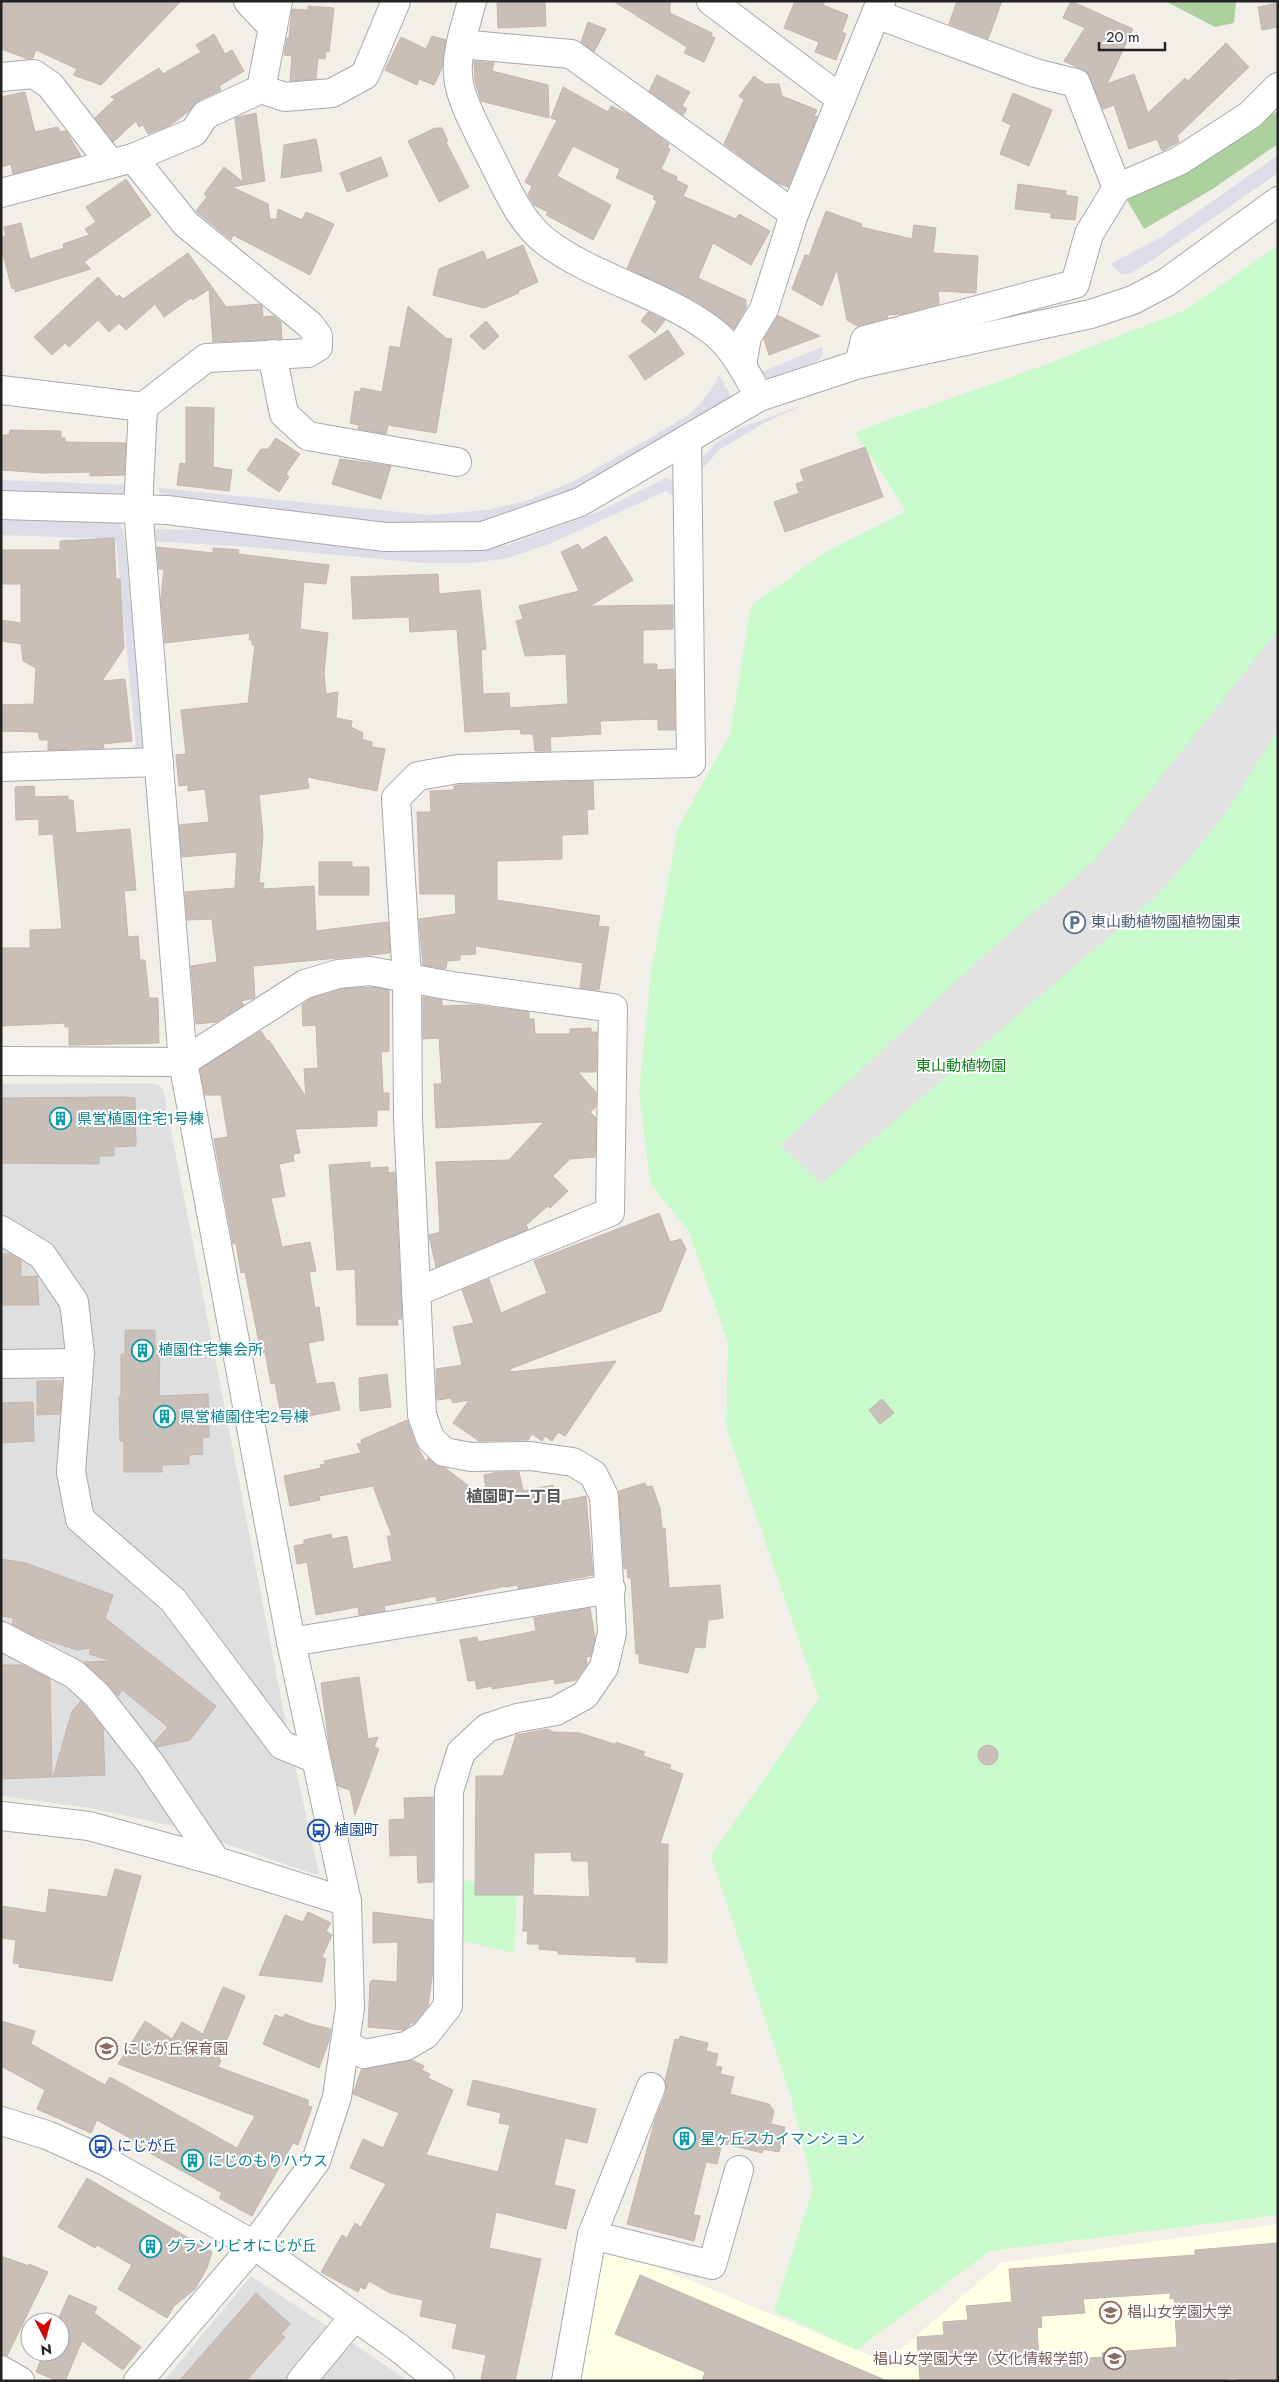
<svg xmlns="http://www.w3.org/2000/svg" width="1279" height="2382" font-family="Jost,'Noto Sans JP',sans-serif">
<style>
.residential{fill:#e0dfdf}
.education{fill:#ffffe5}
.forest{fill:#add19e}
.park{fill:#c8facc}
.parking{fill:#e2e2e2}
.plaza{fill:#dddde8}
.building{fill:#c7bfb8;stroke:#c4b6ab;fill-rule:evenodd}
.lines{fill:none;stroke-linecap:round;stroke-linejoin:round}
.minor-casing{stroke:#a9a9a9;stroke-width:30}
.minor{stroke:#fff;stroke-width:28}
.labels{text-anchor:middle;stroke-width:4;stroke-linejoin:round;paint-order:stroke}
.service-label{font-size:15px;fill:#4e5e75;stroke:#fff;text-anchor:start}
.park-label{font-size:15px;fill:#0c8416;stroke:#fff}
.culture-label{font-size:15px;fill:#0d838f;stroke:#fff;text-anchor:start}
.transit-label{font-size:15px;fill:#164399;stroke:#fff;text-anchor:start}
.education-label{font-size:15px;fill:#785e54;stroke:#fff;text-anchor:start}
.neighbourhood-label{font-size:16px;font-weight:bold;fill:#555;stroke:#fff}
</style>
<rect width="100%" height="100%" fill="#f2efe9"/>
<g class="residential">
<polygon points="1,1084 148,1083 158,1085 163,1089 289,1739 319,1873 317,1875 177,1827 90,1808 1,1796"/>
<polygon points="251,2276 351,2342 408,2381 164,2381"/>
</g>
<polygon class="education" points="1278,2224 1278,2381 573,2381 604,2252 615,2249 886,2362 1001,2263"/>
<g class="forest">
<polygon points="1165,1 1236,1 1234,23 1215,27"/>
<polygon points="1278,111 1278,144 1211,190 1144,229 1125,197"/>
</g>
<g class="park">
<polygon points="1278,246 1278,2215 990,2251 856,2350 774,2311 813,2188 791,2097 711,1856 819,1699 726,1427 728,1342 688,1230 650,1183 639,1092 651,972 678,828 730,734 751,606 824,553 906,511 855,432 1034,369 1183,311"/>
<polygon points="464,1880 517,1889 514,1953 462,1941"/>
</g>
<polygon class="parking" points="1278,630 1278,730 1222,819 1159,894 821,1184 780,1145 990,950 1095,860"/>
<g class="plaza">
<polygon points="1278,155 1278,173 1151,261 1131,273 1121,274 1110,264 1160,238"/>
<polygon points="822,347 823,355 820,359 778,381 769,381 762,372"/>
<polygon points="719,375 732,398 597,487 483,526 412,529 376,521 193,505 168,501 159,492 159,488 180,490 429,515 488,510 526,501 574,481 645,441 688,415 699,405 714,385"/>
<polygon points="805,404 766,422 719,450 697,476 699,461 716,443 740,428"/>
<polygon points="666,478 676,482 680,501 666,491 549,544 508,558 473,563 424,563 238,546 146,541 152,529 206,530 407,550 457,552 508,545 598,512"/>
<polygon points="1,480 132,485 128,495 1,495"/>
<polygon points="1,518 118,522 121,525 124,533 144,739 142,748 139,751 130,752 136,745 116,542 112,539 1,535"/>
</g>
<g class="building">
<polygon points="1,1 181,1 101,85 73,75 77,69 36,50 33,58 28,59 1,49"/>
<polygon points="497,1 545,1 546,26 498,28"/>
<polygon points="613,1 670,1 670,13 712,33 711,36 715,38 704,62 684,53 687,47"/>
<polygon points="795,1 825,1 823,5 848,15 842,32 846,34 836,60 815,52 819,42 784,28"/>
<polygon points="957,1 1002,1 988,39 949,24"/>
<polygon points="1071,1 1133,29 1107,84 1134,74 1148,113 1185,78 1188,81 1226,43 1249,67 1177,136 1179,142 1162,151 1157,139 1129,149 1114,105 1103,109 1087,72 1064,61 1085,28 1063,18"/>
<polygon points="1278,3 1278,27 1262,30 1258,7"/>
<polygon points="308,6 334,8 329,52 326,51 325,59 318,58 316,79 290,81 292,56 284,55 287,38 289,38 292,9 308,10"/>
<polygon points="588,22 606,29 594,52 581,42"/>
<polygon points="214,34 225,54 232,50 244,71 219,86 221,90 198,101 187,113 169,126 148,134 143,125 139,127 136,121 113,142 95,118 115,99 111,97 159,68 163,74 201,52 196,45"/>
<polygon points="432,36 446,40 442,68 434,85 419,79 417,85 385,70 401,37 426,49"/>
<polygon points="474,61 494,63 492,71 548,85 549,118 481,101 475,81"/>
<polygon points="657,75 690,92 682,106 687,109 683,115 649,91"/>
<polygon points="754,76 765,84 779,84 782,96 817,110 814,116 817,117 788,187 777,183 724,144 744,100 739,96"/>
<polygon points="563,87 608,112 611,106 630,115 669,144 667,148 670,149 661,169 677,177 676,180 688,186 683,196 736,219 739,214 770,231 751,265 713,243 698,278 746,300 746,308 734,329 699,303 627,268 657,201 653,199 655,196 616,178 620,169 573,146 557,176 611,205 593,240 546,215 548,212 534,205 528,195 532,186 525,182 557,120 551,118"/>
<polygon points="25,92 35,132 58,127 60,132 66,131 81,156 13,174 11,164 1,167 1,97"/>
<polygon points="1013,93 1052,110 1029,166 1000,154 1011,125 1002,121"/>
<polygon points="256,113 265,181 232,187 268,204 270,219 277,219 278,209 302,220 306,212 334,224 310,275 233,235 231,240 196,211 207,197 204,194 224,167 243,182 235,118"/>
<polygon points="435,128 442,128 448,141 446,142 469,187 439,202 408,141"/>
<polygon points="316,139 322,171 281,178 284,145"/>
<polygon points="381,157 388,176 347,192 340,173"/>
<polygon points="126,179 151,215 84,262 91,269 15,292 15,288 12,289 1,247 1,237 6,236 4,227 21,223 30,259 64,248 63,244 89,235 85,229 96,222 86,207"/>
<polygon points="1018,184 1066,191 1066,195 1078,197 1075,220 1051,218 1051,213 1015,209"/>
<polygon points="826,211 862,224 861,227 912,239 914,225 936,228 933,253 978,256 976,293 938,291 939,304 902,314 887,315 888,318 857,326 847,320 837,269 822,306 792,289 805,255 809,256"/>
<polygon points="523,245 538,282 518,291 519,293 484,308 433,295 439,269 483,251 487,260"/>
<polygon points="188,253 226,307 260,304 262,306 263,317 274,316 281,322 282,339 213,342 209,289 193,300 191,298 164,317 155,304 126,330 119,323 109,332 98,320 69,347 65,343 52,355 34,337 98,277 117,297 119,295 123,299"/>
<polygon points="408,306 446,338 452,339 436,433 388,425 386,434 358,429 359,425 350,423 355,391 360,392 361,388 382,392 390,346 400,348"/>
<polygon points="648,312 665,320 655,333 641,321"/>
<polygon points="778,316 779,316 820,336 769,355 764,339"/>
<polygon points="486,321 499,336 484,350 470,336"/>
<polygon points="668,330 684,354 645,380 629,356"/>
<polygon points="186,407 214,408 213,467 232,470 229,491 177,485 180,463 186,464"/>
<polygon points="10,430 61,431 61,438 65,438 65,442 126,443 124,475 90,476 90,472 44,473 1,470 1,435 9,435"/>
<polygon points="276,438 300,454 286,474 289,477 279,492 247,470 261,449 268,449"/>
<polygon points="865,447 883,497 785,532 774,502 799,493 796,484 804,481 800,470"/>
<polygon points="340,459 391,466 381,499 332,484"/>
<polygon points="606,536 633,580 590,606 673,605 673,629 643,630 643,664 657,664 657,670 674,669 675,730 658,730 658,719 600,721 601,734 550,737 551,751 535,751 533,734 521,734 520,729 465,732 457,629 410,632 409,617 353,619 351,577 438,574 439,594 480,590 486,649 481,650 483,694 509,693 510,708 568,704 566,654 525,656 516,621 523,619 519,606 579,591 561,552 578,544 582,550"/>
<polygon points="114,538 116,579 120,579 124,648 102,681 125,679 132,741 103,744 104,748 48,750 48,740 40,740 38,732 1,731 1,705 34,704 36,668 23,661 21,644 1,641 1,620 21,623 21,584 1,584 1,550 60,550 60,541"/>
<polygon points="157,547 213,553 213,548 239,550 238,554 329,565 326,584 304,582 300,629 328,633 324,673 326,694 338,692 336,718 352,721 351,727 363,733 362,739 372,742 372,747 385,749 377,791 307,777 309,788 259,795 263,835 259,883 264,883 263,889 314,886 316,931 388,922 390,953 253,966 255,998 241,1001 244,1005 216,1022 196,1024 191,966 217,962 212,919 187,920 185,892 235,888 237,852 182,857 179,825 209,822 205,789 188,791 188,785 179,786 176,755 186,754 181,710 248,703 255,645 252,645 252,640 249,640 250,633 165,643 161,598 164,569 159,569"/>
<polygon points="593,781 594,809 587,810 588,834 562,835 562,859 497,861 497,900 600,916 598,926 609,927 599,990 580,988 583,963 475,946 476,954 460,955 460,960 447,961 446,969 423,965 419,919 456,914 455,894 420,894 417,812 431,812 430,791 454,790 454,786 460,785"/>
<polygon points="34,786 35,797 68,796 68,800 73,800 76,833 130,829 136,890 124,891 128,937 138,936 140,960 145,960 149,998 158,998 159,1043 69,1045 69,1027 65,1027 65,1023 1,1026 1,948 30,948 30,930 62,929 53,834 39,835 39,819 16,820 15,787"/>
<polygon points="319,862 352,862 352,867 369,867 369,895 319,895"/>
<polygon points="372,987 389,990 389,1051 381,1052 383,1093 389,1093 389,1110 377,1110 377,1126 295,1129 300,1153 293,1154 294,1161 279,1164 285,1196 271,1198 282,1247 310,1242 316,1271 309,1272 315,1308 319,1307 324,1340 308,1343 316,1384 334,1382 340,1410 282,1421 275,1383 271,1384 265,1352 261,1353 245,1272 241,1273 236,1243 233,1244 214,1139 228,1137 221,1095 205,1095 200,1069 261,1031 268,1042 269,1040 306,1097 304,1069 318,1068 316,1025 303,1026 302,1005 312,998 341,989"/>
<polygon points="423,997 442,1000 442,1006 473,1005 529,1012 529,1019 534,1019 535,1034 570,1034 570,1029 591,1028 591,1032 597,1032 596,1072 578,1072 596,1092 596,1107 590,1112 596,1118 595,1157 570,1159 553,1176 568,1191 550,1208 548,1206 526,1225 528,1229 436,1267 429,1235 440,1232 436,1162 509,1160 544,1122 436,1128 434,1084 442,1084 439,1038 423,1039"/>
<polygon points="121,1097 135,1098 136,1146 114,1147 114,1156 99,1156 99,1164 1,1163 1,1098"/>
<polygon points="370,1162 370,1168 388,1167 388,1173 395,1172 402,1319 397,1319 398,1325 357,1325 355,1269 337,1270 329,1165"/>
<polygon points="659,1213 670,1242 681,1239 686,1249 661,1311 510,1369 510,1372 616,1361 565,1436 558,1432 552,1441 545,1436 542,1441 532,1434 528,1440 479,1441 453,1423 469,1400 453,1403 451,1398 437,1400 436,1369 462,1365 453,1327 474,1323 462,1290 489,1279 501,1313 547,1293 534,1261"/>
<polygon points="1,1254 10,1254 21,1261 21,1277 37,1276 39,1305 1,1305"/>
<polygon points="125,1330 155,1330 155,1346 160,1346 159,1396 208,1394 209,1437 202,1438 203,1454 189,1455 189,1464 162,1465 162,1472 124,1472 124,1441 120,1441 119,1397 121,1397 121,1354 125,1354"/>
<polygon points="387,1374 391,1407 360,1411 359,1378"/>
<polygon points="37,1381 62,1381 60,1414 37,1415"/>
<polygon points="882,1399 894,1413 880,1424 869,1410"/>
<polygon points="33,1402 34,1441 1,1443 1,1403"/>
<polygon points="407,1420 415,1443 426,1462 428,1458 445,1468 487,1500 484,1475 498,1472 519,1472 523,1491 553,1485 556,1502 586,1496 593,1575 518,1589 518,1585 506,1587 506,1586 437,1601 436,1596 384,1606 385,1611 359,1615 358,1607 316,1615 307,1562 297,1564 294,1546 304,1544 304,1540 331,1534 332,1539 347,1536 353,1569 392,1561 387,1536 392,1536 373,1486 319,1496 320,1500 290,1506 284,1476 321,1468 320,1465 325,1464 324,1461 361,1453 357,1444 362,1444 361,1440"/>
<polygon points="645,1483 647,1487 652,1486 660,1508 662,1528 665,1528 669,1588 720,1585 723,1618 708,1620 705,1648 695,1647 688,1673 639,1663 639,1654 636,1654 631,1578 628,1578 627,1568 624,1569 619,1491"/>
<polygon points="1,1559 26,1563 113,1595 105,1618 216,1706 190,1740 157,1747 154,1743 168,1727 122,1690 118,1696 84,1662 112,1661 89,1654 91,1648 77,1650 34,1636 12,1624 14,1618 1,1616"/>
<polygon points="590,1608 595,1637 591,1656 586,1657 587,1664 576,1680 555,1684 554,1679 492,1689 492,1686 477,1689 475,1680 468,1681 460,1640 477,1637 478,1642 536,1631 534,1618"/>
<polygon points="1,1665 22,1665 50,1679 52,1777 1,1779"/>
<polygon points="359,1677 368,1739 378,1737 374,1747 379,1749 355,1815 350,1790 338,1786 329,1745 321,1683"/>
<polygon points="81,1701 103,1728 105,1775 53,1777 72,1711"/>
<path d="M548,1729L553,1732L580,1733L614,1744L615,1748L616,1742L645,1752L643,1756L671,1765L669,1769L683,1774L660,1844H668L667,1963L636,1962V1957L558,1954V1951L539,1949V1944H527L528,1931H523L524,1895H475L476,1776H503L516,1735ZM571,1852L572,1861H588L590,1897L533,1895L534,1853Z"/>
<circle cx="988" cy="1755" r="10"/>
<polygon points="433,1797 433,1882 418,1883 417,1855 390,1856 389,1820 405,1819 404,1798"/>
<polygon points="115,1869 141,1876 112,1981 19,1967 20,1964 13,1963 16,1940 1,1938 1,1906 46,1913 49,1889 107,1897"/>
<polygon points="308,1912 331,1923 326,1931 332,1935 322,1957 326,1959 322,1982 259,1975 285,1915 303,1922"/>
<polygon points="373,1912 433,1920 433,1970 428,2006 415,2023 410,2023 410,2025 403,2030 368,2027 370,1983 372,1980 397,1982 398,1942 373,1943"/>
<polygon points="223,1987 245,1996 219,2059 221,2060 218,2067 308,2100 308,2106 312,2107 298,2145 293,2143 252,2216 219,2198 222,2193 137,2146 139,2143 97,2120 91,2133 37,2109 45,2090 1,2066 1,2021 35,2031 31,2044 105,2085 110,2077 237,2148 255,2116 118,2064 145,2021 172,2039 182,2022 203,2034"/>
<polygon points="285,2014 310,2024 331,2029 329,2041 319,2068 263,2044 275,2015 283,2018"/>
<polygon points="680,2036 708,2043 706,2051 718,2054 715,2066 722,2067 720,2074 734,2077 730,2094 769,2104 774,2111 771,2124 785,2127 779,2152 763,2149 762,2153 722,2143 717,2164 706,2162 693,2215 700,2216 694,2241 627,2224 655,2120 666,2092 665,2081 675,2039 679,2040"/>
<polygon points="412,2060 424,2066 422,2070 430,2074 428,2078 453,2090 426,2155 498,2172 510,2125 499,2123 501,2113 467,2105 473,2080 596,2109 587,2143 565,2138 554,2185 575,2190 566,2229 496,2212 489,2248 541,2259 515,2381 481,2379 486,2355 452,2348 457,2324 420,2316 423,2300 390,2293 369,2281 365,2289 360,2287 358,2292 321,2272 342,2235 347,2238 355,2223 361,2227 386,2184 350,2168 363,2139 383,2148 399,2113 353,2094 361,2070"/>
<polygon points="87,2178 212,2252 207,2268 195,2289 174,2306 167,2318 118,2289 132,2265 97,2245 95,2248 58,2227"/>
<path d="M1278,2243V2381H1237L1236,2378L1207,2381H920L917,2337L944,2335L943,2322L968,2320L966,2306L1012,2302L1009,2269L1195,2255V2250ZM1170,2293V2299L1174,2298L1177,2347L1102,2353L1103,2357L1039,2362L1037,2328L1042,2327L1041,2316L1085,2313L1083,2299Z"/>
<polygon points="1,2256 29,2266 29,2264 48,2272 7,2356 1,2354"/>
<polygon points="640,2275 887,2381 702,2381 705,2372 615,2334"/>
<polygon points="256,2293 290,2324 281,2334 285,2337 246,2381 179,2381"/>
<polygon points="69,2295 97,2307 94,2313 141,2347 123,2370 82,2341 65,2381 58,2381 36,2372 44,2352 60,2352 60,2322 57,2322"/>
</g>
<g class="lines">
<defs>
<g id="minor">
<polyline points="248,1 273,28"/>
<path d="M472,1C466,25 456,50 458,75C459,98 478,131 488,152C504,182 518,220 545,241C595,279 660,292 711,330C733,346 747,374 759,397"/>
<polyline points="711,1 841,99"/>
<polyline points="876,14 1035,73 1076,83 1117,188 1179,161 1250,115 1278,87"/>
<polyline points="461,44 571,54 794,214"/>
<polyline points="1,77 34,74 50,85 111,164"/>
<polyline points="261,89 278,1"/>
<polyline points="1,193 133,158 194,132 205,115 261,89 285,97 332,93 365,75 396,1"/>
<polyline points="272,354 284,414 308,436 457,462"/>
<polyline points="859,364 865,340 1075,284 1089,234 1117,188"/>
<polyline points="742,365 747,337 764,309 794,214 881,1"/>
<polyline points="1,390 143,407 206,358 308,353 318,347 318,336 310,325 186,224 133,158"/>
<polyline points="1,505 167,510 385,537 483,536 580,502 759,397 859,364 1091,314 1133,300 1167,282 1278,201"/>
<polyline points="1,767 159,762"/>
<polyline points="1,1061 183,1062 305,984 338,974 370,971 452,986 613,1008 610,1212 416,1292"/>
<polyline points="1,1230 42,1255 74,1302 80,1354 71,1472 80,1519 173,1600 282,1745 314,1758"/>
<polyline points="1,1364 79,1363"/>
<polyline points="1,1636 74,1674 97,1695 150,1763 216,1861"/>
<polyline points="291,1642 611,1589"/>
<polyline points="1,1816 89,1826 216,1861 347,1902"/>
<polyline points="345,2044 364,2054 406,2046 425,2035 448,2006 449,1791 461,1752 487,1728 517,1718 556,1711 585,1695 604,1667 612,1633 604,1496 593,1474 573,1462 530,1456 471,1457 444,1452 430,1438 422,1415 408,1119 407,978 396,798 418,776 458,769 691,763 687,439"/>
<polyline points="1,2121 47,2135 107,2162 254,2245 399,2348 440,2381"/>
<polyline points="592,2235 712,2265 739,2170"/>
<polyline points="1,2370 20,2381"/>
<polyline points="138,2381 254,2245 316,2161 337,2097 350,2008 347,1902 291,1642 183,1062 138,508 143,407"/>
<polyline points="301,2381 354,2317"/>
<polyline points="566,2381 592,2235 651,2087"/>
</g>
</defs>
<use href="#minor" class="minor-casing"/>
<use href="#minor" class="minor"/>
</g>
<defs>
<symbol id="parking-ring" viewBox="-11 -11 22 22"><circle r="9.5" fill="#fff" stroke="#5c6f8a" stroke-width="1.5"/><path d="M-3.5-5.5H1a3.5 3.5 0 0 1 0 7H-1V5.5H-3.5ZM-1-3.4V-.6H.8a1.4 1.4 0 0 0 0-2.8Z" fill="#5c6f8a"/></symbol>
<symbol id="building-ring" viewBox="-11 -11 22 22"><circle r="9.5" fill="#fff" stroke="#0f9aa8" stroke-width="1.5"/><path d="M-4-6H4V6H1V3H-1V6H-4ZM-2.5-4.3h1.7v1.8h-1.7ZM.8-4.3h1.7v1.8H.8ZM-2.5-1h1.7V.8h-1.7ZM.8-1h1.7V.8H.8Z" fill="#0f9aa8"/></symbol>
<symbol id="bus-ring" viewBox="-11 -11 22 22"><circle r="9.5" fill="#fff" stroke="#1a4fb4" stroke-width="1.5"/><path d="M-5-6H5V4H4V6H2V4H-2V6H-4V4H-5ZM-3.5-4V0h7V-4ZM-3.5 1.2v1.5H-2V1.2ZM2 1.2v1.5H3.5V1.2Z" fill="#1a4fb4"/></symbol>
<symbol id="school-ring" viewBox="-11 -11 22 22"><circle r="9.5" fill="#fff" stroke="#8d6e63" stroke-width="1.5"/><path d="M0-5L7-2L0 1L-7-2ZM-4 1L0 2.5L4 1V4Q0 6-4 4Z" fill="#8d6e63"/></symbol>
<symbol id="university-ring" viewBox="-11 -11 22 22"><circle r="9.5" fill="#fff" stroke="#8d6e63" stroke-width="1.5"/><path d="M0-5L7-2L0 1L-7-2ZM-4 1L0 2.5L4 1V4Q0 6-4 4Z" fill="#8d6e63"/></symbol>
</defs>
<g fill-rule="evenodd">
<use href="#parking-ring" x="1062" y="910" width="25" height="25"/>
<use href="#building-ring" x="48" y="1106" width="25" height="25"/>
<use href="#building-ring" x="130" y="1338" width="25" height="25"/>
<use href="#building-ring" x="152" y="1404" width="25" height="25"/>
<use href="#bus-ring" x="306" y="1818" width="25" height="25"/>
<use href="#school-ring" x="94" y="2036" width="25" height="25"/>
<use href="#building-ring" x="672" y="2126" width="25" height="25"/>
<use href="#bus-ring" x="88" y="2134" width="25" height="25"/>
<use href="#building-ring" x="180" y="2148" width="25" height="25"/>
<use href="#building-ring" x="138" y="2234" width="25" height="25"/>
<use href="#university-ring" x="1098" y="2300" width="25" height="25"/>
<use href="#university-ring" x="1102" y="2346" width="25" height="25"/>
</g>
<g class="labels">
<g class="service-label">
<text x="1091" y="927">東山動植物園植物園東</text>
</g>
<g class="park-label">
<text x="961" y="1071">東山動植物園</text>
</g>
<g class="culture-label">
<text x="77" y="1124">県営植園住宅1号棟</text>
<text x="158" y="1355">植園住宅集会所</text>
<text x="180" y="1422">県営植園住宅2号棟</text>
<text x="700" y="2144">星ヶ丘スカイマンション</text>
<text x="208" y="2166">にじのもりハウス</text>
<text x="167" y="2251">グランリビオにじが丘</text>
</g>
<g class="transit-label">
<text x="334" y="1835">植園町</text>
<text x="117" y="2151">にじが丘</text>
</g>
<g class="education-label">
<text x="123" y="2054">にじが丘保育園</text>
<text x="1127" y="2317">椙山女学園大学</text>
<text x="1098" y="2364" text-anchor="end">椙山女学園大学（文化情報学部）</text>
</g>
<g class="neighbourhood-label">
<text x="514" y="1502">植園町一丁目</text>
</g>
</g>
<rect width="1279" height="2382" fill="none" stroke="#222222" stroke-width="5"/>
<g transform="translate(45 2337) rotate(174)"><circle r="24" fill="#ffffff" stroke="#a7a7a7"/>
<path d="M0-4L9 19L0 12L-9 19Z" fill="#d40000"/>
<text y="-8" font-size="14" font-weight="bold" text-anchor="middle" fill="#222222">N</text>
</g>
<path d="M1099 42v8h66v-8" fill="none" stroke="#222222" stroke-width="2.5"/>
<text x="1106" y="42" font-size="15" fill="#222222" stroke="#ffffff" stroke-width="4" paint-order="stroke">20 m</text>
</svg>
